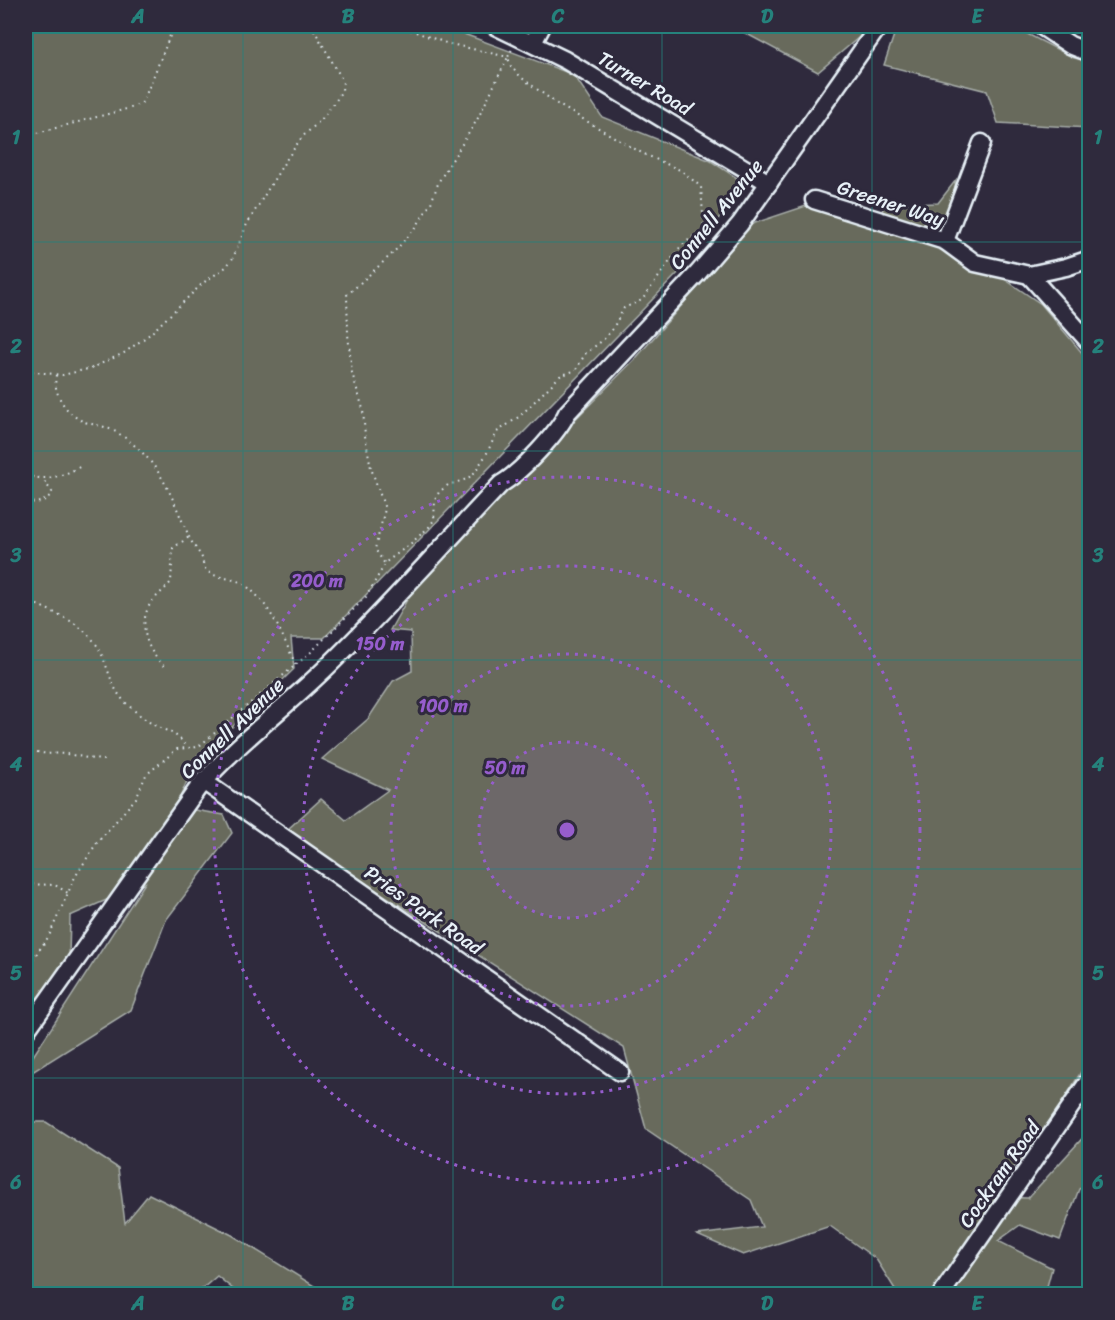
<svg xmlns="http://www.w3.org/2000/svg" width="1115" height="1320" font-family="Sriracha,sans-serif">
<style>
.green{fill:#676a5c;stroke:#a8aeaa;stroke-width:1.5}
.lines{fill:none;stroke-linecap:round;stroke-linejoin:round}
.minor-casing{stroke:#e8f1f8;stroke-width:21}
.path{stroke:#e8f1f8;stroke-width:2;stroke-dasharray:1.5 4.5;stroke-linecap:butt}
.minor{stroke:#2f2a3d;stroke-width:16}
.grid{fill:none;stroke:#25827c;stroke-width:1.5;stroke-opacity:0.55}
.ring{fill:none;stroke:#965dcd;stroke-width:3;stroke-dasharray:3 6}
.labels{text-anchor:middle;stroke-width:6;stroke-linejoin:round;paint-order:stroke}
.street-label{font-size:20px;fill:#e8f1f8;stroke:#2f2a3d}
.centre{fill:#965dcd;stroke:#2f2a3d;stroke-width:3}
.ring-label{font-size:18px;text-anchor:middle;font-weight:bold;fill:#965dcd;stroke:#2f2a3d;stroke-width:6;stroke-linejoin:round;paint-order:stroke}
.neatline{fill:none;stroke:#25827c;stroke-width:2}
.grid-label{font-size:20px;text-anchor:middle;font-weight:bold;fill:#25827c}
</style>
<rect width="100%" height="100%" fill="#2f2a3d"/>
<filter id="ink" filterUnits="userSpaceOnUse"><feTurbulence type="fractalNoise" baseFrequency=".0167" numOctaves="2"/><feDisplacementMap in="SourceGraphic" scale="12" xChannelSelector="R" yChannelSelector="G"/><feConvolveMatrix kernelMatrix="1 2 1 2 8 2 1 2 1" color-interpolation-filters="sRGB"/></filter>
<g filter="url(#ink)">
<g class="green">
<polygon points="26,26 446,26 464,34 574,75 602,117 711,161 737,178 742,186 682,269 324,638 291,638 294,669 249,713 198,755 176,807 224,815 232,833 166,920 131,1010 26,1076 26,1067 145,883 70,916 69,956 26,1015"/>
<polygon points="732,26 872,26 818,72"/>
<polygon points="897,26 1012,26 1074,58 1089,61 1089,128 998,123 987,91 884,65"/>
<polygon points="956,180 945,250 1000,276 1041,304 1089,361 1089,1059 1041,1137 987,1197 1028,1198 1089,1131 1089,1183 1079,1189 1060,1240 1020,1225 998,1241 1052,1268 1045,1294 898,1294 876,1259 830,1226 743,1255 697,1235 762,1227 751,1200 646,1129 624,1048 379,892 287,830 321,799 346,820 388,790 322,759 368,719 393,681 412,671 411,632 390,630 421,575 637,357 752,224 806,206 874,227 885,205 938,203"/>
<polygon points="26,1122 46,1122 118,1168 125,1223 149,1194 232,1235 327,1294 239,1294 217,1276 196,1294 26,1294"/>
</g>
<g class="lines">
<defs>
<g id="minor">
<polyline points="495,26 565,60 769,183"/>
<polyline points="1041,26 1070,45 1090,53"/>
<polyline points="533,43 542,26"/>
<polyline points="814,200 945,241 975,263 1029,275 1066,267 1090,259"/>
<polyline points="945,241 982,143"/>
<polyline points="1029,275 1090,343"/>
<polyline points="203,781 620,1072"/>
<path d="M26,1031L198,788C237,743 285,708 328,666C388,608 443,545 501,484C520,473 558,433 567,413L698,273L740,224L879,26"/>
<polyline points="942,1293 1090,1079"/>
</g>
</defs>
<use href="#minor" class="minor-casing"/>
<g class="path">
<polyline points="399,26 446,43 508,57 512,49"/>
<polyline points="26,136 134,107 143,102 174,26"/>
<polyline points="26,371 63,375 92,368 124,353 150,334 203,283 226,267 233,258 247,224 284,163 302,137 321,120 337,99 342,90 343,81 312,26"/>
<path d="M56,375C52,394 68,416 85,422C93,425 100,425 107,428C118,432 126,438 134,445C164,470 173,501 188,534C191,543 198,550 202,558C203,561 203,564 204,567C211,580 234,576 245,585C272,605 282,636 296,665"/>
<path d="M26,475C44,482 64,476 81,466"/>
<polyline points="26,503 42,502 51,495 52,492 42,478"/>
<path d="M26,600C57,614 92,625 104,660C110,675 113,690 125,702C133,710 144,719 154,725C170,733 176,732 188,748"/>
<path d="M164,666C148,652 138,627 149,606C154,597 165,590 171,582L173,548L189,537"/>
<path d="M26,747C45,758 53,751 72,755C84,757 94,760 106,760"/>
<polyline points="26,884 55,885 68,893"/>
<polyline points="26,969 49,936 75,877 96,844 136,798 146,775 177,749 198,747 311,652 366,597 385,564 386,562 409,545 429,527 434,520 435,500 439,492 448,485 467,479 474,473 486,455 497,432 520,416 560,376 576,370 585,354 603,340 612,330 624,308 642,300 681,246 704,228 701,187 682,171 642,153 557,104 522,78 511,67 508,57 477,120 439,181 431,203 415,229 392,254 347,295 348,334 352,373 363,409 365,436 371,468 385,509 375,549 385,564"/>
</g>
<use href="#minor" class="minor"/>
</g>
</g>
<path class="grid" d="M243,26V1294M453,26V1294M662,26V1294M872,26V1294M26,242H1090M26,451H1090M26,660H1090M26,869H1090M26,1078H1090"/>
<circle cx="567" cy="830" r="88" fill="#965dcd" fill-opacity=".12"/>
<g class="ring">
<circle cx="567" cy="830" r="88"/>
<circle cx="567" cy="830" r="176"/>
<circle cx="567" cy="830" r="264"/>
<circle cx="567" cy="830" r="353"/>
</g>
<g class="labels">
<g class="street-label">
<text transform="translate(645 83) rotate(31)" y="7">Turner Road</text>
<text transform="translate(891 203) rotate(18)" y="7">Greener Way</text>
<text transform="translate(716 214) rotate(-51)" y="7">Connell Avenue</text>
<text transform="translate(232 728) rotate(-44)" y="7">Connell Avenue</text>
<text transform="translate(424 910) rotate(35)" y="7">Pries Park Road</text>
<text transform="translate(999 1174) rotate(-55)" y="7">Cockram Road</text>
</g>
</g>
<circle cx="567" cy="830" r="9" class="centre"/>
<g class="ring-label">
<text x="317" y="587">200 m</text>
<text x="380" y="650">150 m</text>
<text x="443" y="712">100 m</text>
<text x="505" y="774">50 m</text>
</g>
<rect width="1115" height="1320" fill="none" stroke="#2f2a3d" stroke-width="66"/>
<rect x="33" y="33" width="1049" height="1254" class="neatline"/>
<g class="grid-label">
<text x="138" y="23">A</text>
<text x="348" y="23">B</text>
<text x="558" y="23">C</text>
<text x="767" y="23">D</text>
<text x="977" y="23">E</text>
<text x="16" y="144">1</text>
<text x="1098" y="144">1</text>
<text x="16" y="353">2</text>
<text x="1098" y="353">2</text>
<text x="16" y="562">3</text>
<text x="1098" y="562">3</text>
<text x="16" y="771">4</text>
<text x="1098" y="771">4</text>
<text x="16" y="980">5</text>
<text x="1098" y="980">5</text>
<text x="16" y="1189">6</text>
<text x="1098" y="1189">6</text>
<text x="138" y="1310">A</text>
<text x="348" y="1310">B</text>
<text x="558" y="1310">C</text>
<text x="767" y="1310">D</text>
<text x="977" y="1310">E</text>
</g>
</svg>
